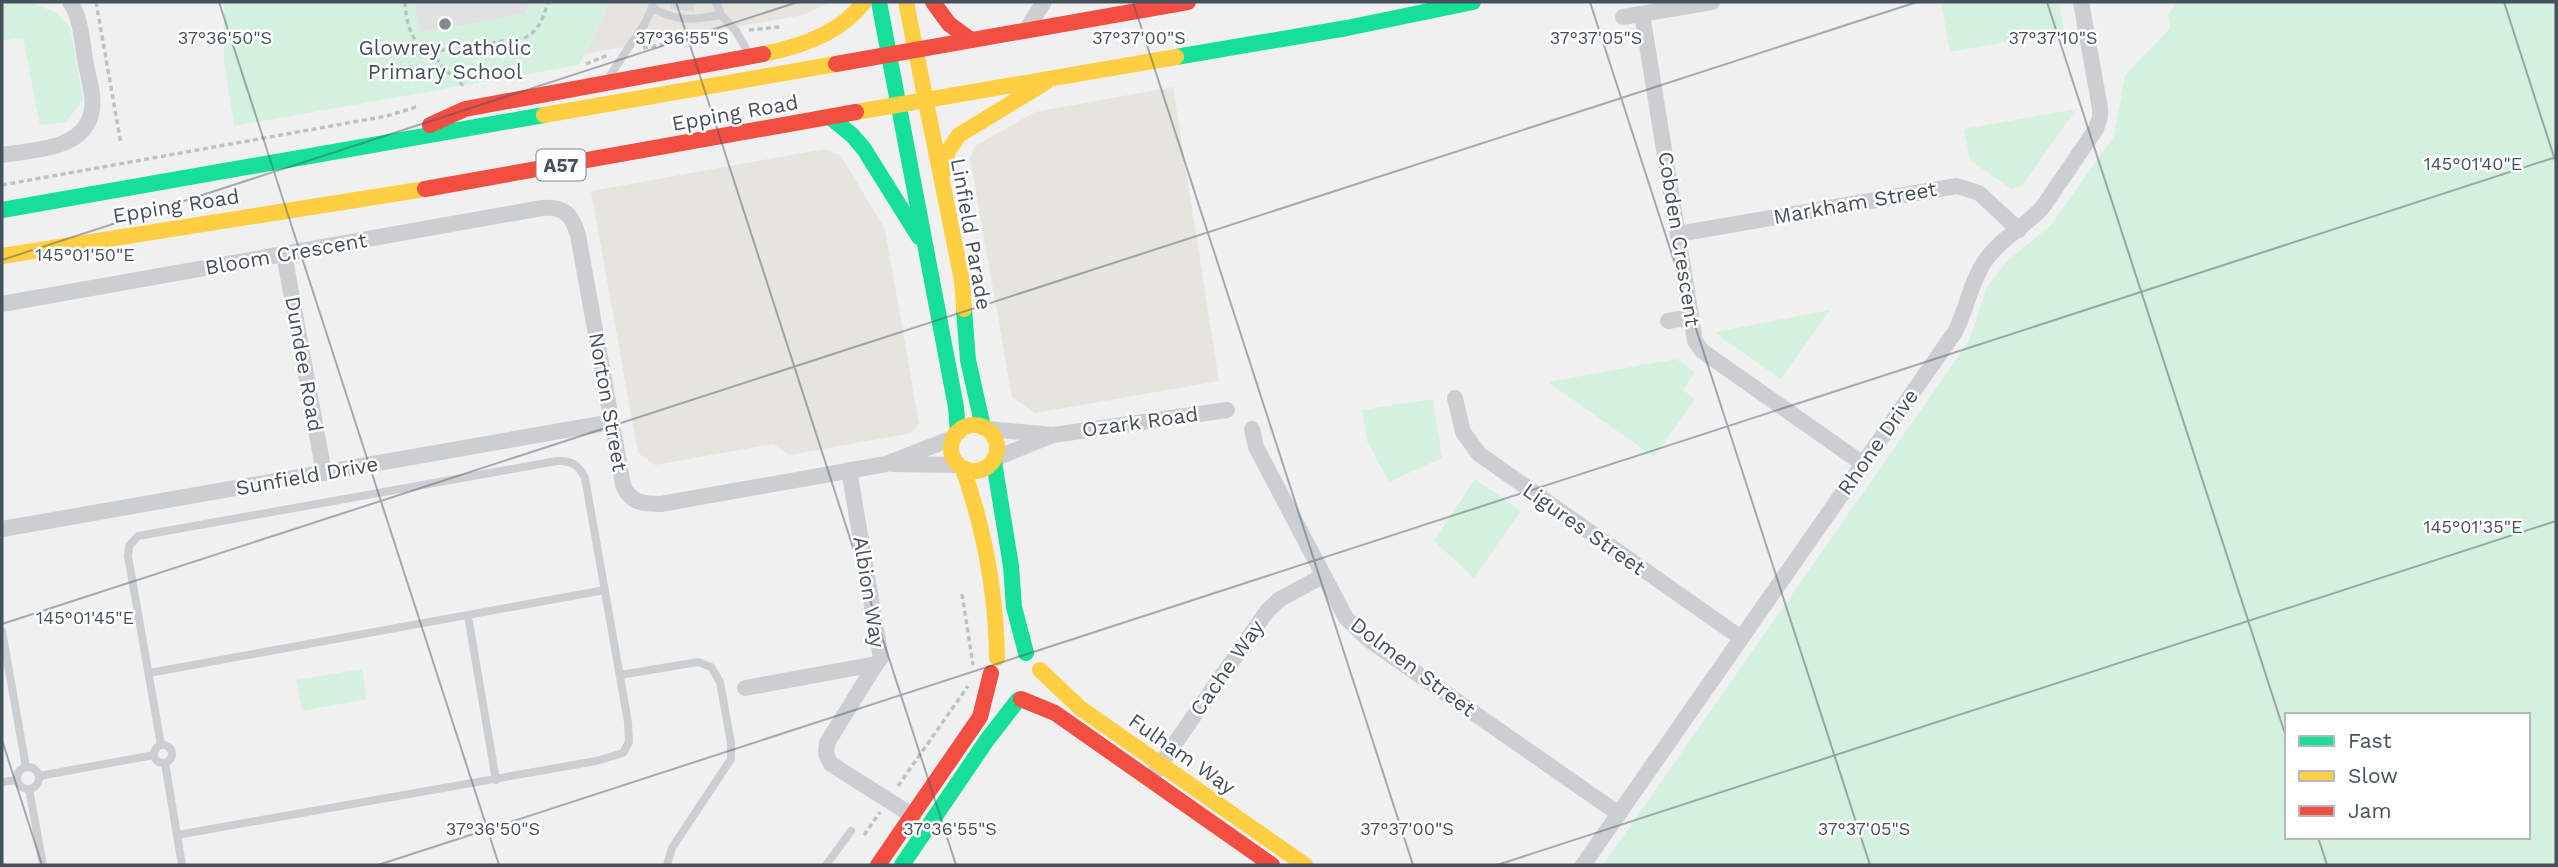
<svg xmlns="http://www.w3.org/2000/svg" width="2558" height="867" font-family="'Work Sans',sans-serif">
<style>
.commercial{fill:#e6e4de}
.education{fill:#e2e1e2}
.green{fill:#d4f1e0;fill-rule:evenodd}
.building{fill:#d8d8da}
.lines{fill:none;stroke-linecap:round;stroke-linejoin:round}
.path{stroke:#b8c6c2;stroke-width:3.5;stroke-dasharray:5 3.5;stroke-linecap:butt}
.lane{stroke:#cccfd1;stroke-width:8}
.street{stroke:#cccfd1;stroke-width:16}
.fast{stroke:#16e098;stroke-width:16}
.slow{stroke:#ffcf43;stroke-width:16}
.jam{stroke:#f24e42;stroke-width:16}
.ticks{fill:none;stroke:#46515e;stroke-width:2;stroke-opacity:0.45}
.poi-dot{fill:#828991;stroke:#fff;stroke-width:2.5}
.labels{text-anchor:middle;stroke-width:5;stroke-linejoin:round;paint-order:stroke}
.shield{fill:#fff;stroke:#7e858e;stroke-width:2}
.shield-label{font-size:19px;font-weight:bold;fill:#46515e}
.poi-label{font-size:21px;fill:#46515e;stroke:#fff}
.street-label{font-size:21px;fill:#46515e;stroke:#fff}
.ticks-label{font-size:18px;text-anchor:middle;fill:#46515e;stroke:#fff;stroke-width:5;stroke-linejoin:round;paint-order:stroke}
</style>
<rect width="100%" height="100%" fill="#f1f0f0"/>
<g class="commercial">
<polygon points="610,2 830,2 803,15 585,54"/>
<polygon points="1173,87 1219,381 1035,413 1012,397 970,158 975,146 1035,112"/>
<polygon points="825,149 841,156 885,229 919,423 912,433 789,455 773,444 655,465 638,453 591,191"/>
</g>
<polygon class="education" points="414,2 529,2 525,14 420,33"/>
<g class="green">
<polygon points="2,2 29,2 55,12 70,27 83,100 66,122 40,125 23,38 2,41"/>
<polygon points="224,2 414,2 420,33 525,14 529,2 610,2 579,65 234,126 224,61"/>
<polygon points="1941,2 2059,2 2064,32 1950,52"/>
<path d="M2177,2H2556V865H1603L1969,341L1987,287L2006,262L2051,225L2114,136L2125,75L2170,28L2168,15ZM2287,715H2528V837H2287Z"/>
<polygon points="2076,109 2022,186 2011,189 1970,160 1964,129"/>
<polygon points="1830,310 1781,379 1716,334 1716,332"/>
<polygon points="1676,359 1695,372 1683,390 1695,399 1654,457 1548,382"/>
<polygon points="1433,399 1442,458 1389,482 1367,441 1362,410"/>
<polygon points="1475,479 1521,511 1474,578 1434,541"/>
<polygon points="362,669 367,699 302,711 296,680"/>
</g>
<polygon class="building" points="670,2 693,2 695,12 671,9"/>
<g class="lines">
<g class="path">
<polyline points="96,2 121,144"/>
<path d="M405,2C406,23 412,51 437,51L524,38C540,31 543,17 548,2"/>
<polyline points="749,30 780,27"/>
<polyline points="643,48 721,34"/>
<polyline points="431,51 443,68 466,88"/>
<polyline points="586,64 608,55"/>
<polyline points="2,185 387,116 416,107"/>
<polyline points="962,594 973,665"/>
<polyline points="898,786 968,686"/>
<polyline points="864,835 880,812"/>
</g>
<g class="lane">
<polyline points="716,2 721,15"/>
<path d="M652,8C679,22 692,20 721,15L736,31L749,54"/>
<polyline points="609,77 645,23 652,8 653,2"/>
<polyline points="468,616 496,780"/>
<polyline points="2,631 26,767"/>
<polyline points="149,673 605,590"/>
<polyline points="620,675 698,662 711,667 720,682 731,743 731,759 672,848 667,865"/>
<circle cx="163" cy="754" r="9"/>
<path d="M161,745L128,556L129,546L138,536L557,461C571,460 579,465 585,478L628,722L629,742L623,753L596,761L177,835"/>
<polyline points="165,763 182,865"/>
<circle cx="28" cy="778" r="11"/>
<polyline points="39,776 154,755"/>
<polyline points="2,782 17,780"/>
<polyline points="29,789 43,865"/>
<polyline points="826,865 851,831"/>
</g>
<g class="street">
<polyline points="1642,14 1695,341 1702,351 1715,360 1863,464"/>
<polyline points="1623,17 1712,2"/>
<polyline points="1026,30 1044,2"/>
<path d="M2,155C33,150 87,150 92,109C94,95 89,79 86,65C82,45 82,19 70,2"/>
<polyline points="1678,234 1957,186 1979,193 2019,230"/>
<polyline points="284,254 324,473"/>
<path d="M2,304L542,208C565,206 572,215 578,235L623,485C630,503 644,504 661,504L886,464L953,438"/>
<polyline points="1668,321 1691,317"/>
<polyline points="1455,398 1463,432 1479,454 1741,638"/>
<polyline points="988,429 1053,435 1227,410"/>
<polyline points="1252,429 1256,447 1346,618 1369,640 1619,814"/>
<polyline points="996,458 1050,436"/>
<polyline points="892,464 957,465"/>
<polyline points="2,529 612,422"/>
<polyline points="876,664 827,743 826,754 831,764 913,816"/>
<polyline points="745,688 876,664 881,658 849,470"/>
<polyline points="1155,772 1267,611 1280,599 1323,576"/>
<path d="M1583,865L1955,332C1967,309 1970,283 1985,261C2000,239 2024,227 2042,208L2096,129L2100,117V108L2081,2"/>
</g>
<g class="fast">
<polyline points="879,2 956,407 958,432"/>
<polyline points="1176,57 1347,28 1473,2"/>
<polyline points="830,117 852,135 864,149 919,237"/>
<polyline points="2,210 544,115"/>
<polyline points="964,309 968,360 983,427"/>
<polyline points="994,462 1011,566 1014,607 1026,653"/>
<polyline points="902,865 987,740 1018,700"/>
</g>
<g class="slow">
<polyline points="906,2 962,281 964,309"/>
<path d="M763,54C800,47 841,33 864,2"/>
<polyline points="856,112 1176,57"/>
<polyline points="544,115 836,64"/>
<polyline points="942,175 948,151 959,135 1046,82"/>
<polyline points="2,256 425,189"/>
<circle cx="974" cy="448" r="23"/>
<path d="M963,469C985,531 996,593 997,658"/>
<polyline points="1040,670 1080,708 1305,865"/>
</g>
<g class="jam">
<polyline points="933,2 949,24 971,40"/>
<polyline points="836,64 1188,2"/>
<polyline points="430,125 465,109 763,54"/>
<polyline points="425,189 856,112"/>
<polyline points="1021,699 1055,713 1272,865"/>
<polyline points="878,865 980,717 991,673"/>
</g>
</g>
<path class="ticks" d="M219,2L499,865M676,2L956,865M1133,2L1413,865M1590,2L1870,865M2047,2L2287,740M2504,2L2556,163M2,260L798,2M2,624L1917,2M2,740L42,865M2318,837L2327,865M378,865L2556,157M1497,865L2556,521"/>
<circle class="poi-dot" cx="445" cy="24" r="7"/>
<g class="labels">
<rect class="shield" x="536.5" y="149.5" width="49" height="31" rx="5"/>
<g class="shield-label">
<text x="561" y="172">A57</text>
</g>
<g class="poi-label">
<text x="445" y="55">Glowrey Catholic<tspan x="445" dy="24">Primary School</tspan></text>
</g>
<g class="street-label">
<text transform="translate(735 113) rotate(-10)" y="7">Epping Road</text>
<text transform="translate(1855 203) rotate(-10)" y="7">Markham Street</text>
<text transform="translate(176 206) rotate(-9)" y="7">Epping Road</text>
<text transform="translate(971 234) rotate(80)" y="7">Linfield Parade</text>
<text transform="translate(1679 239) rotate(81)" y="7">Cobden Crescent</text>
<text transform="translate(286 254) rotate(-10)" y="7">Bloom Crescent</text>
<text transform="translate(304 364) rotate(80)" y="7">Dundee Road</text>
<text transform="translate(608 402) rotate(80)" y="7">Norton Street</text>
<text transform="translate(1140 422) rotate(-8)" y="7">Ozark Road</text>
<text transform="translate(1878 442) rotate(-55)" y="7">Rhone Drive</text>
<text transform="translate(307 476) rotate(-10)" y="7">Sunfield Drive</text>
<text transform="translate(1584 529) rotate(35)" y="7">Ligures Street</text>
<text transform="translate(869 592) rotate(81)" y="7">Albion Way</text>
<text transform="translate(1413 667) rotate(37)" y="7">Dolmen Street</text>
<text transform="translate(1227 668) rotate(-55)" y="7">Cache Way</text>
<text transform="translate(1182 754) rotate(35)" y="7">Fulham Way</text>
</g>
</g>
<g class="ticks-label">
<text x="225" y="44">37°36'50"S</text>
<text x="682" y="44">37°36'55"S</text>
<text x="1139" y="44">37°37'00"S</text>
<text x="1596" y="44">37°37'05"S</text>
<text x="2053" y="44">37°37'10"S</text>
<text x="2473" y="170">145°01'40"E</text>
<text x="85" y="261">145°01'50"E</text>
<text x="2473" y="533">145°01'35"E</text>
<text x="85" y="624">145°01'45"E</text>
<text x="493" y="835">37°36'50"S</text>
<text x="950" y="835">37°36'55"S</text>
<text x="1407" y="835">37°37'00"S</text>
<text x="1864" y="835">37°37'05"S</text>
</g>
<rect width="2558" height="867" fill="none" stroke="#46515e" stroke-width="7"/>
<rect x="2285" y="713" width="245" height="126" fill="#ffffff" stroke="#b5b9bf" stroke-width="2"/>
<rect x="2299" y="736" width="35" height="10" fill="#16e098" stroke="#b5b9bf" stroke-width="2"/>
<text x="2348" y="748" font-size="21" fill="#46515e">Fast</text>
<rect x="2299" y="771" width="35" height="10" fill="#ffcf43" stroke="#b5b9bf" stroke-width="2"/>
<text x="2348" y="783" font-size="21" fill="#46515e">Slow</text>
<rect x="2299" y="806" width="35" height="10" fill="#f24e42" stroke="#b5b9bf" stroke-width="2"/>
<text x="2348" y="818" font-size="21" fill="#46515e">Jam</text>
</svg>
